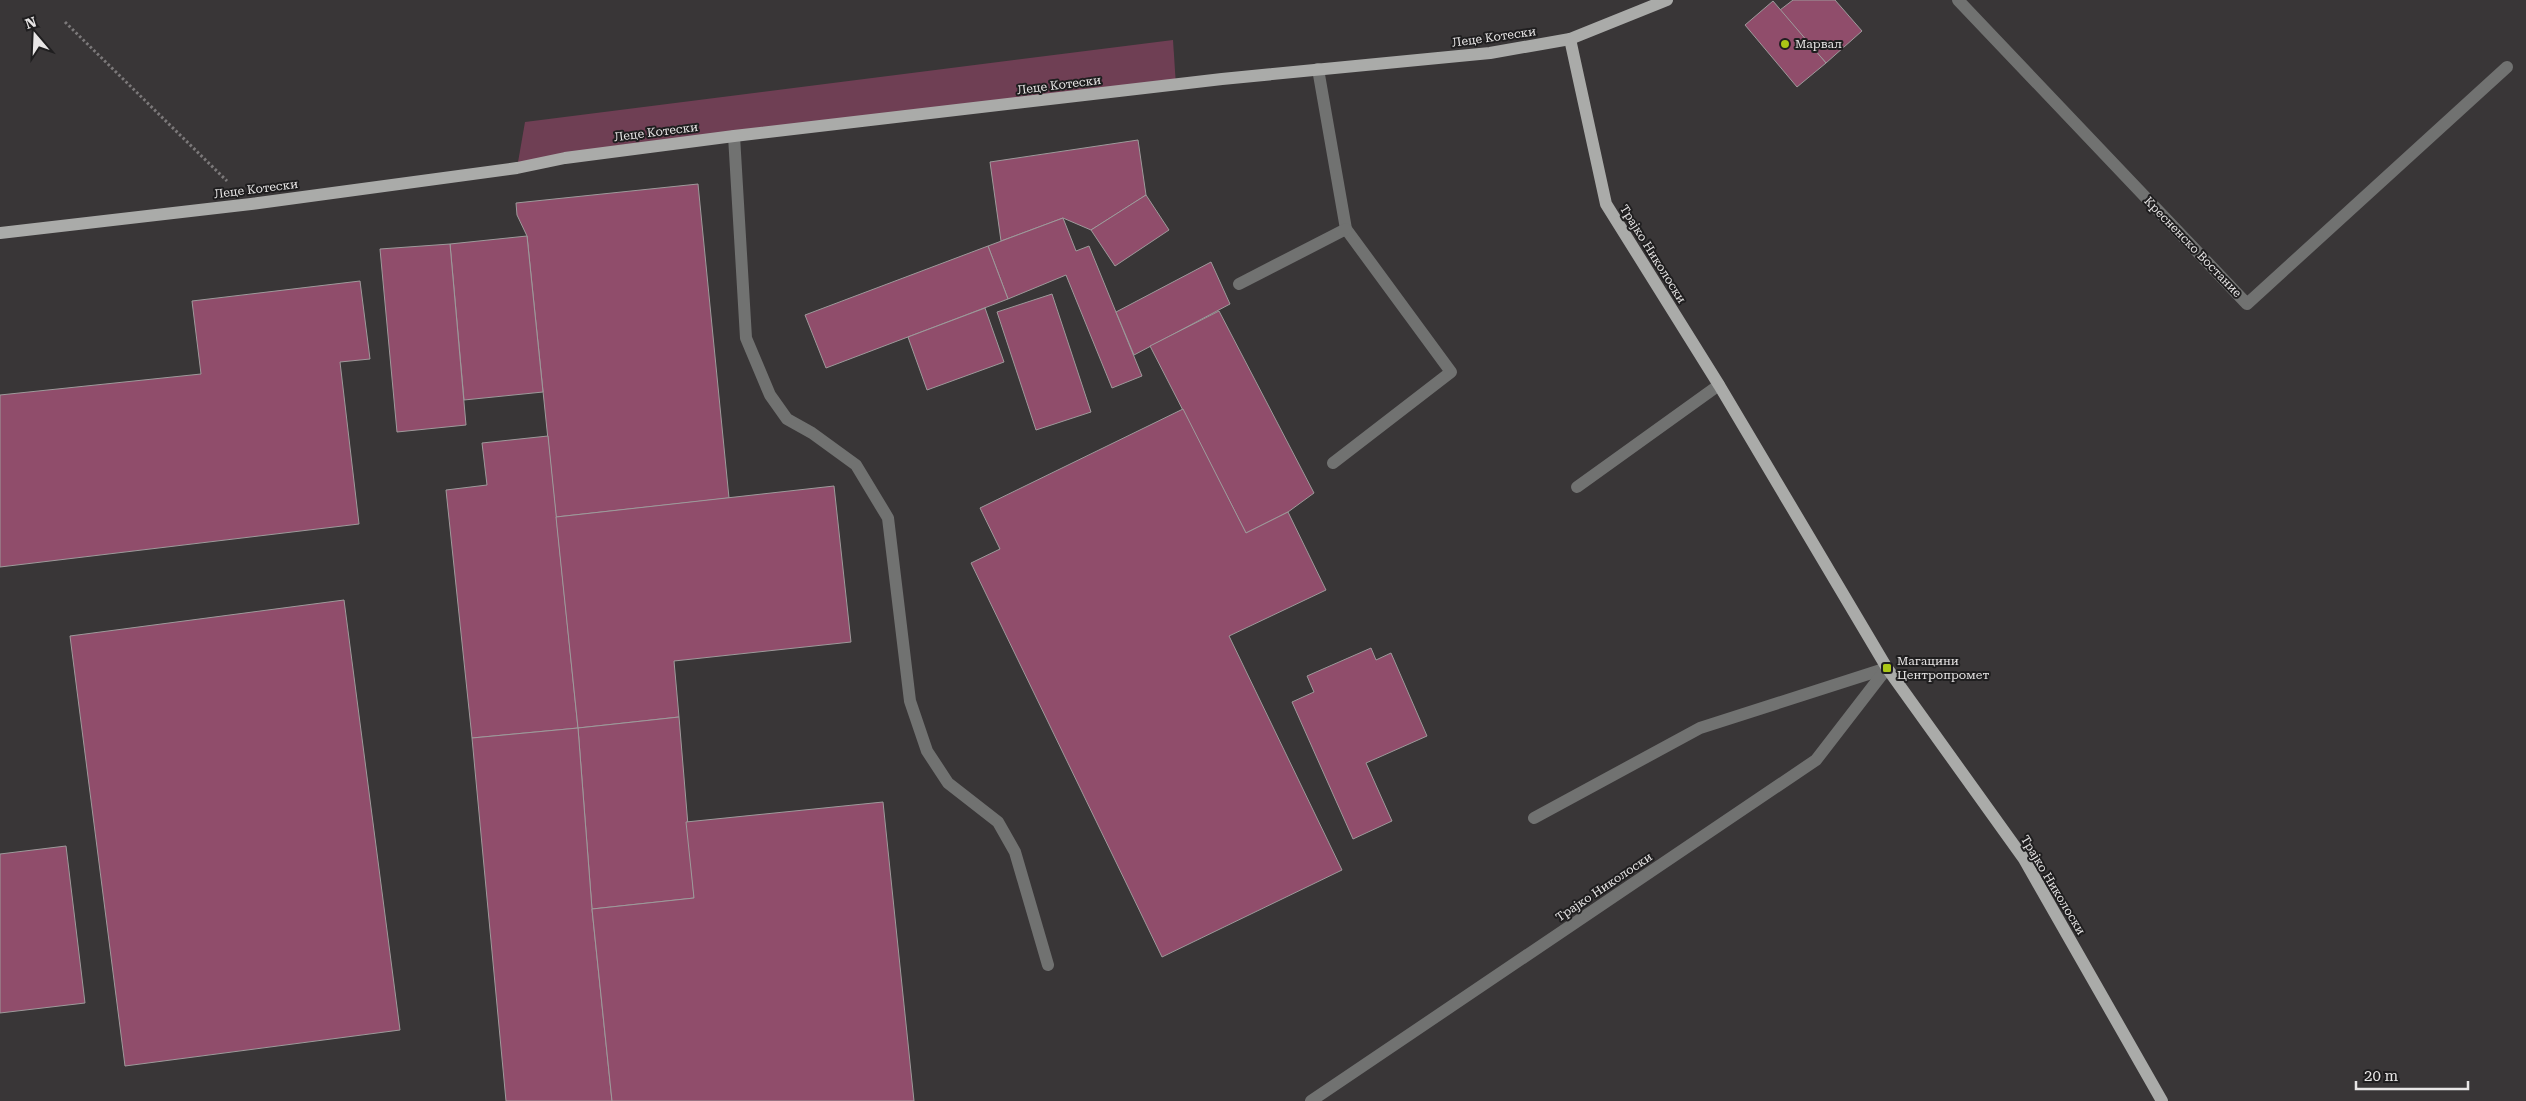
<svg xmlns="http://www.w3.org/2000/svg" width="2526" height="1101" font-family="'Roboto Serif',serif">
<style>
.green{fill:#6f3f54}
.building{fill:#904d6b;stroke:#9e9a9b}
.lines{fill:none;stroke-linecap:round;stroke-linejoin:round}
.path{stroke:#7c797a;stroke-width:3;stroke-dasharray:2.5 2.5;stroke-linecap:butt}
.minor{stroke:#717271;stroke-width:12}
.major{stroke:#aaaba9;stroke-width:12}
.poi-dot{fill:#abc716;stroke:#1f1e1f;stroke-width:2}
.labels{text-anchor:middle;stroke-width:4;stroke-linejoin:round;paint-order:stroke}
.street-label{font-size:12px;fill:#e8e6e6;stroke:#1f1e1f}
.poi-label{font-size:12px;fill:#e8e6e6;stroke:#1f1e1f;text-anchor:start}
</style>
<rect width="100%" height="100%" fill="#393637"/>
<polygon class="green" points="1173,40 1176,86 517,168 525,122"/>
<g class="building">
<polygon points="1793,0 1835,0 1862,31 1826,63 1780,10"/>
<polygon points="1773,1 1826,63 1797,87 1745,25"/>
<polygon points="1138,140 1146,195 1091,230 1063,218 1001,241 990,162"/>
<polygon points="698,184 729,498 556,517 527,236 517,215 516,203"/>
<polygon points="1146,195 1169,230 1115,266 1091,230"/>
<polygon points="1063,218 1076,251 1089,246 1142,376 1112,388 1066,275 1008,299 988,246"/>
<polygon points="527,236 543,392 464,400 450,244"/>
<polygon points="450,244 466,425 397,432 380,249"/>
<polygon points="988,246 1008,299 826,368 805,315"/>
<polygon points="1211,262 1230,304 1134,355 1116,312"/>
<polygon points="360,281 370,359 340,362 359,524 0,567 0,395 201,374 192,301"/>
<polygon points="1052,294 1091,412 1036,430 997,312"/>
<polygon points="985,308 1004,362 927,390 908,337"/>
<polygon points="1219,311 1314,493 1288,512 1246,533 1150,346"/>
<polygon points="1183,409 1246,533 1288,512 1326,590 1229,636 1342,870 1162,957 971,563 1000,549 980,508"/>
<polygon points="548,436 578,728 472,738 446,490 487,485 482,443"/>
<polygon points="834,486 851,642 674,661 679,717 578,728 556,517"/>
<polygon points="344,600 400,1030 125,1066 70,636"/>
<polygon points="1371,648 1376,660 1391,653 1427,736 1366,763 1392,821 1353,839 1292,702 1314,692 1307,676"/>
<polygon points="679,717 694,898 592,909 578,728"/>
<polygon points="578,728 592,909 612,1101 506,1101 472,738"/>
<polygon points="883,802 914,1101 612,1101 592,909 694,898 686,822"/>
<polygon points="66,846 85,1003 0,1013 0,854"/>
</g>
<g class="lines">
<polyline class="path" points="65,22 227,181"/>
<g class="minor">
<polyline points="1958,0 2247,304 2507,67"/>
<polyline points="1318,69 1346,229 1451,372 1333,463"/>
<polyline points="734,136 746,338 770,395 787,419 812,433 856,465 888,518 910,701 927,751 948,783 998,822 1015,852 1048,965"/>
<polyline points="1239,284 1346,229"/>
<polyline points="1577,487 1719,385"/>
<polyline points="1534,818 1700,728 1887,668"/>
<polyline points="1311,1101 1816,760 1887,668"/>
</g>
<g class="major">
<polyline points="1570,39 1606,204 1719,385 1887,668 2024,859 2162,1101"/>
<polyline points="0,233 251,204 517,168 565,158 734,136 1222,79 1490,53 1570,39 1667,0"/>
</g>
</g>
<g class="poi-dot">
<circle cx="1785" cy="44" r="5"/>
<rect x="1882" y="663" width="10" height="10" rx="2.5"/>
</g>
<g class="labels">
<g class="street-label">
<text transform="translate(1494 37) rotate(-8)" y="4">Леце Котески</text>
<text transform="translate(1059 85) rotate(-7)" y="4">Леце Котески</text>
<text transform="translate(656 132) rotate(-7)" y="4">Леце Котески</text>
<text transform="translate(256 189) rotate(-7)" y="4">Леце Котески</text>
<text transform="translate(2193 247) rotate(46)" y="4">Кресненско Востание</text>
<text transform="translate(1653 254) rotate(58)" y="4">Трајко Николоски</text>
<text transform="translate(2053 885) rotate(59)" y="4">Трајко Николоски</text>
<text transform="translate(1604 887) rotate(-34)" y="4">Трајко Николоски</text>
</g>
<g class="poi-label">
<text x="1795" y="48">Марвал</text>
<text x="1897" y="665">Магацини<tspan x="1897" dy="14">Центропромет</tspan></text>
</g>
</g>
<g transform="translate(35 35) rotate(341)" stroke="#1f1e1f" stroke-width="4" paint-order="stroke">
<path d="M0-4L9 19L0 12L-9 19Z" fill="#e8e6e6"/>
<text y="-8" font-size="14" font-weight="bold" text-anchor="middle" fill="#e8e6e6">N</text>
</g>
<path d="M2356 1081v8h112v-8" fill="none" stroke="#e8e6e6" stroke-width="2.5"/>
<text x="2364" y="1081" font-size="15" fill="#e8e6e6" stroke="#1f1e1f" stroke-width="4" paint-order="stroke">20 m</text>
</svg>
